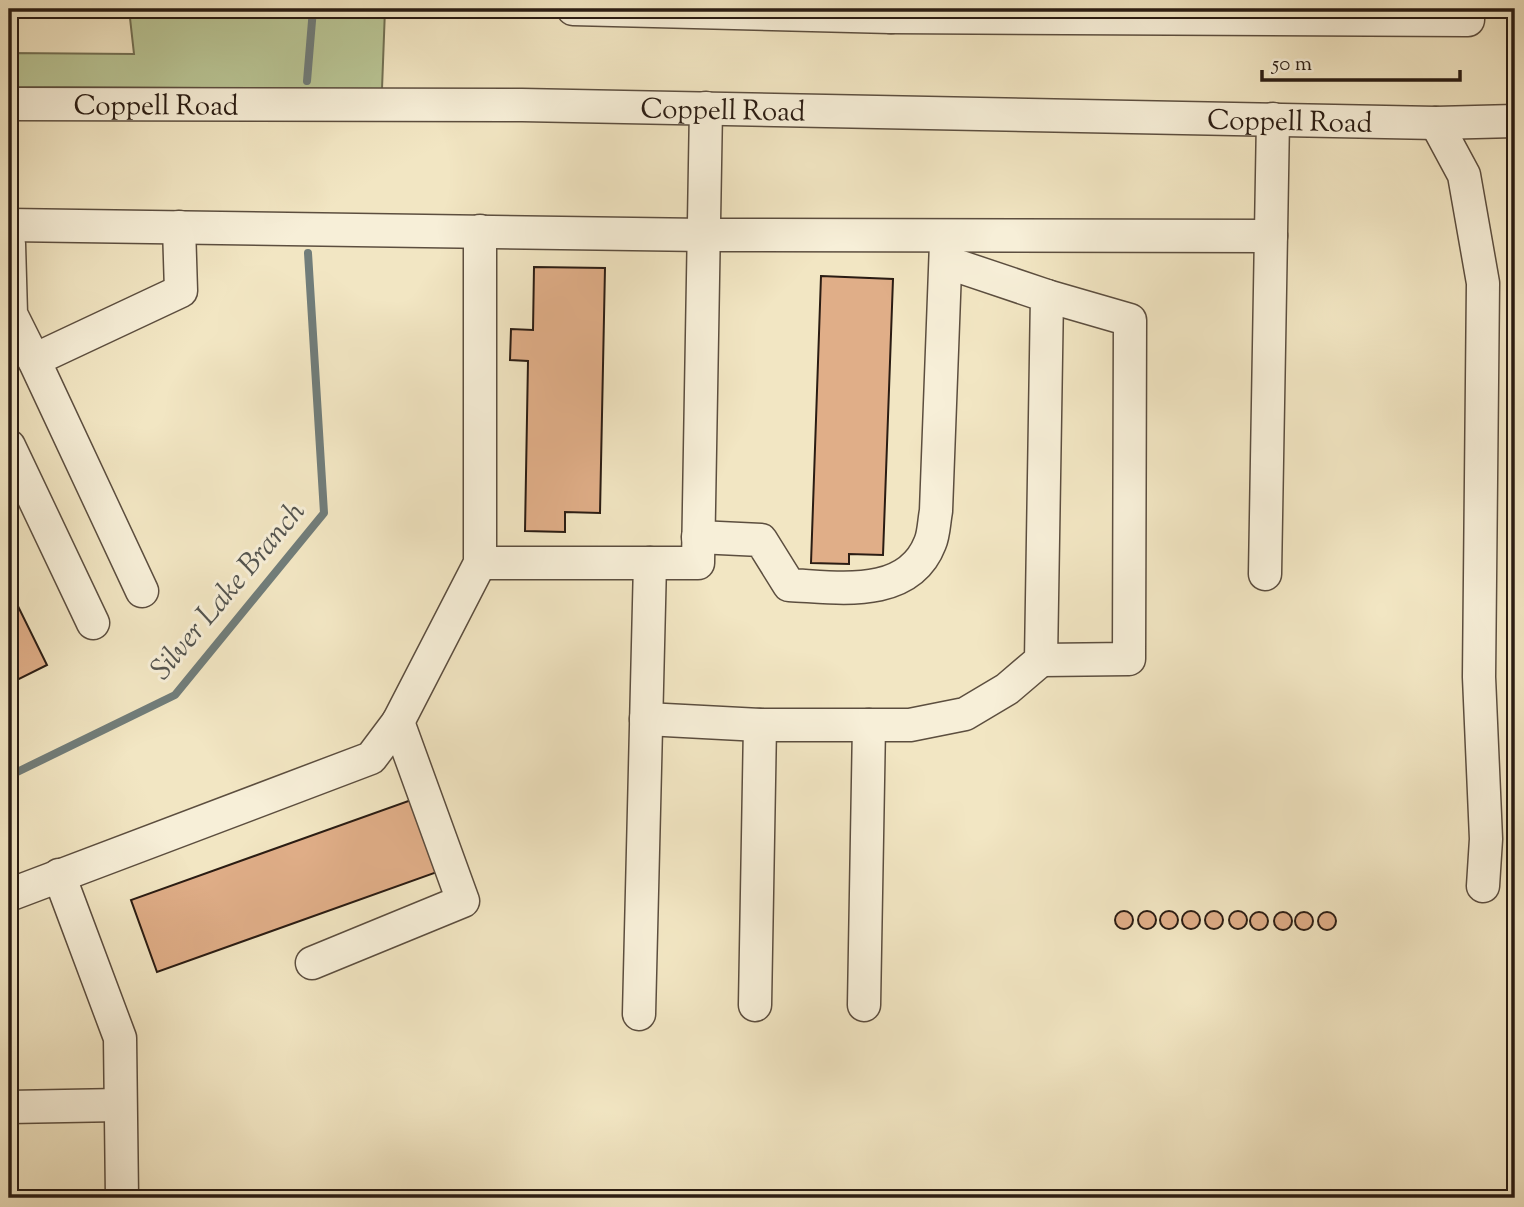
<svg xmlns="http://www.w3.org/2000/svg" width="1524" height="1207" font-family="'Sorts Mill Goudy',serif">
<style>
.green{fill:#b9c595;stroke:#727054;stroke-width:2}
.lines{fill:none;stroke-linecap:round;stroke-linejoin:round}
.stream{stroke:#717d7a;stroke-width:8}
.building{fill:#e0ae88;stroke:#2a1c13;stroke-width:2}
.minor-casing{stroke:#5c4e3f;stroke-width:35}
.minor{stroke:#f7efd8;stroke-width:32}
.labels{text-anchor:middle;stroke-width:6;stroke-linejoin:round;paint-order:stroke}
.street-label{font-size:28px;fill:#2a1c13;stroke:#f7efd8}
.water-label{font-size:30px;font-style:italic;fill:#53544f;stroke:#f7efd8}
</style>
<rect width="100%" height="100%" fill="#f2e6c3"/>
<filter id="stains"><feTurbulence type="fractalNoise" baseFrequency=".00286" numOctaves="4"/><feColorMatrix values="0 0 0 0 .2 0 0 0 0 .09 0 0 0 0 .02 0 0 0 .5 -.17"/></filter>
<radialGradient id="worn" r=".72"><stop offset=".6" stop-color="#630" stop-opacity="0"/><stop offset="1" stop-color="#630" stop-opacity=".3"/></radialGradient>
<polygon class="green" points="129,9 385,9 382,89 9,87 9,53 134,54"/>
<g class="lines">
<g class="stream">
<polyline points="307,81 313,9"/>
<polyline points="9,776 175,695 324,513 308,253"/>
</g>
</g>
<g class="building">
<polygon points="534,267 605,268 600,513 565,512 565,532 525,531 528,361 510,360 511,329 533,330"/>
<polygon points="821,276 893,279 883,555 849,554 849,564 811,563"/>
<polygon points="9,588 47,665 9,684"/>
<polygon points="414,799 440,871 157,972 131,900"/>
<circle cx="1214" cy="920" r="9"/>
<circle cx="1191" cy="920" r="9"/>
<circle cx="1169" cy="920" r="9"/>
<circle cx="1147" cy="920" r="9"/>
<circle cx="1238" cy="920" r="9"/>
<circle cx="1124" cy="920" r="9"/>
<circle cx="1259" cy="921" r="9"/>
<circle cx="1327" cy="921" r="9"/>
<circle cx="1283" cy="921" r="9"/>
<circle cx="1304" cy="921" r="9"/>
</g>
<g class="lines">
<defs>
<g id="minor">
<polyline points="573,9 891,17"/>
<polyline points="891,9 891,17 1468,20 1468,9"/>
<path id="s1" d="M9,104L522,105L1436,123L1515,121"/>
<polyline points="1436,123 1464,175 1483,283 1479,677 1486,839 1483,886"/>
<polyline points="9,225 704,235 1271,236"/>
<polyline points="9,244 11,314 34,360"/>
<polyline points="9,446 93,623"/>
<path d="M698,537L761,540L789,585C837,587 908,600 930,543C934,534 934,521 936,511L946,243"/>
<polyline points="480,563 698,563 706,108"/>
<polyline points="1265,574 1273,119"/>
<polyline points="142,591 34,360 181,291 179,227"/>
<polyline points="1041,660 1129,659 1130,320 1047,296"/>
<polyline points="646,719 760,725 910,725 965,714 1007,689 1041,660 1047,296 946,262"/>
<polyline points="59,875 120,1038 122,1198"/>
<polyline points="9,895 371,758 398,722 480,563 480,231"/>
<polyline points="312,963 463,901 398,722"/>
<polyline points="755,1005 760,725"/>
<polyline points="864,1005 869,725"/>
<polyline points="639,1014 650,563"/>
<polyline points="9,1107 120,1105"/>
</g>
</defs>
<use href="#minor" class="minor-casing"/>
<use href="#minor" class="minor"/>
</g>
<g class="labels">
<g class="street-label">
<text dy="10" stroke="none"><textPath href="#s1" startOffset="147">Coppell Road</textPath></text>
<text dy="10" stroke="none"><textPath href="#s1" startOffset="714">Coppell Road</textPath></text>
<text dy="10" stroke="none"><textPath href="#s1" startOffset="1281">Coppell Road</textPath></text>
</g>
<g class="water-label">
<text transform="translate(227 590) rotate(-50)" y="10">Silver Lake Branch</text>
</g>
</g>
<rect width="1524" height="1207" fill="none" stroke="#f2e6c3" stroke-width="35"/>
<rect x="10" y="10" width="1503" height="1186" fill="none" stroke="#2a1c13" stroke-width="3.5"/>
<rect x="18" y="18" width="1489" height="1172" fill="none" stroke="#2a1c13" stroke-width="2"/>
<path d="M1262 70v10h198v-10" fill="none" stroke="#2a1c13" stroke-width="3.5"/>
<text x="1272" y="70" font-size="21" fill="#2a1c13" stroke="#f7efd8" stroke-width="5" paint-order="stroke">50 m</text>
<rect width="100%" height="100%" filter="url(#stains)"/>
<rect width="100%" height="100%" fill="url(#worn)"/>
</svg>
